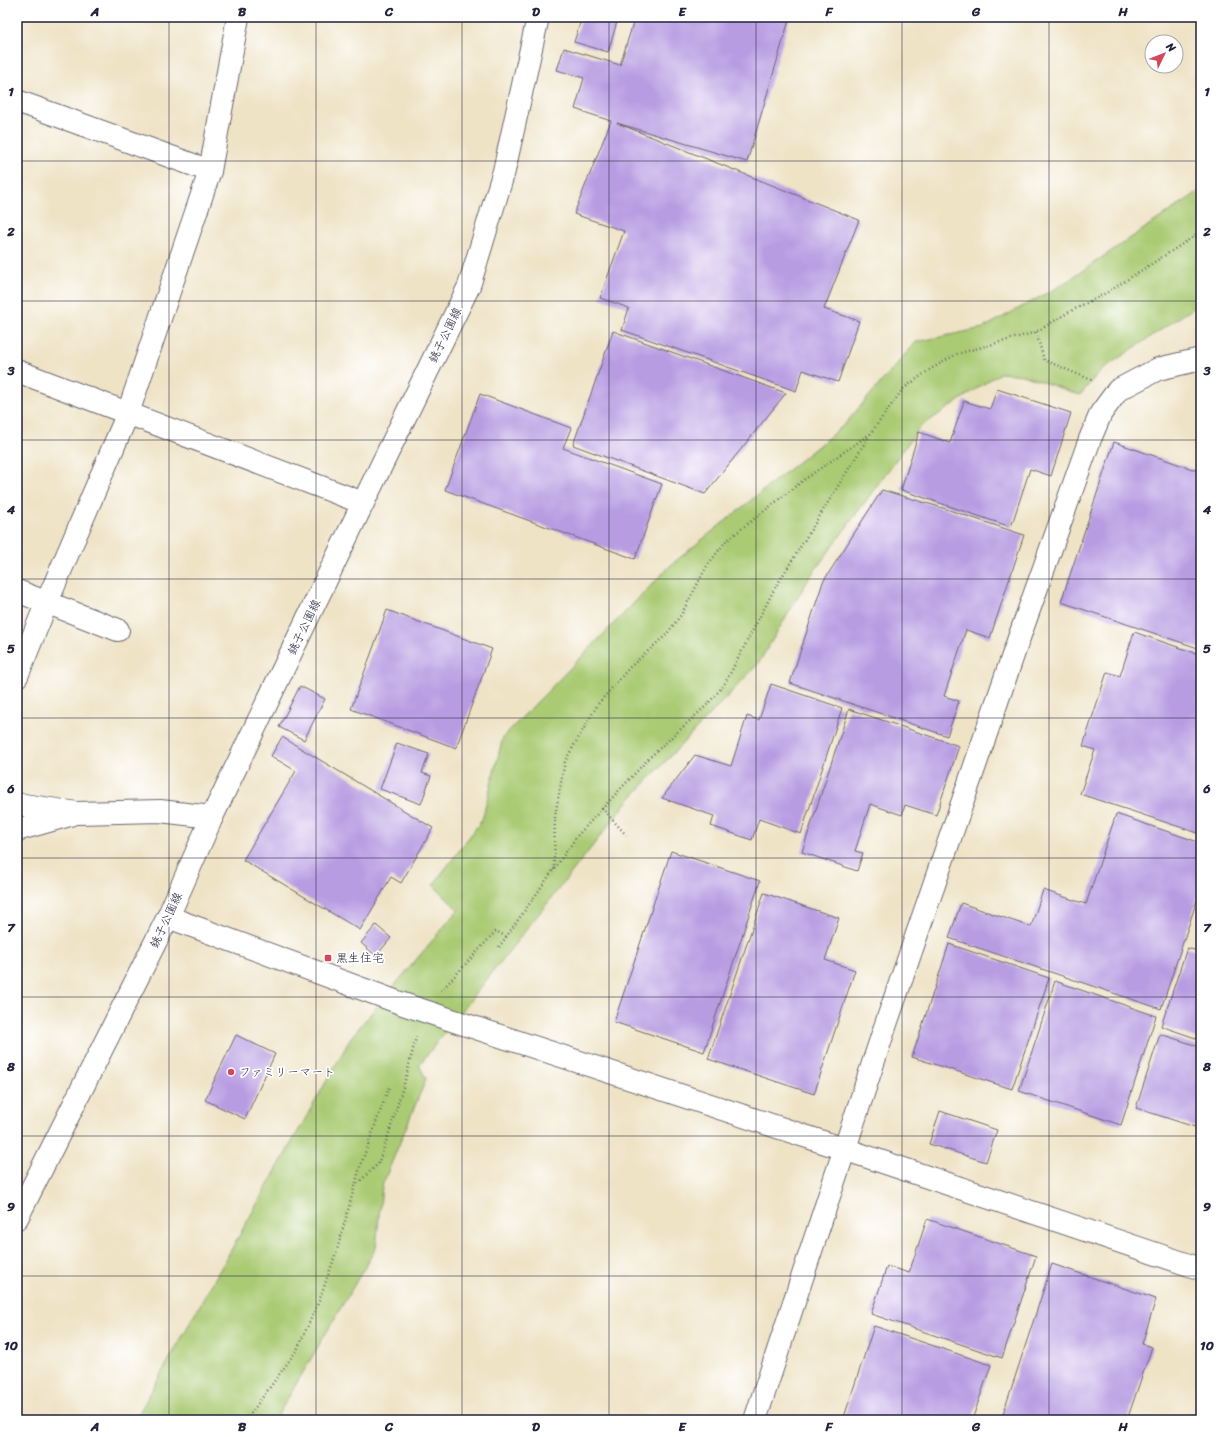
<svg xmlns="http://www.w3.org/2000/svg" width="1218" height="1437" font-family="Sriracha,'Klee One',sans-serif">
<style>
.green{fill:#aacb73;stroke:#667657}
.building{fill:#b89ce2}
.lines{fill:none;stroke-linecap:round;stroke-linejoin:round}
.minor-casing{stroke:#6a666c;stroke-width:24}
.major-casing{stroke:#6a666c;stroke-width:24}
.path{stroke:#6a666c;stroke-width:2.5;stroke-dasharray:1 3;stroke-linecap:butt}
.minor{stroke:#fff;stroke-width:22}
.major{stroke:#fff;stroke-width:22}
.grid{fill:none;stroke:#22223b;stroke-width:1;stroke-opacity:0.55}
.poi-dot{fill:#d1495b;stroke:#fff;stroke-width:1.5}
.labels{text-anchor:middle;stroke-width:3.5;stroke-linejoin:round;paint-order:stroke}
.street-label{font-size:12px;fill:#22223b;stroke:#fff}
.poi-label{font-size:12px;fill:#22223b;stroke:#fff;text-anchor:start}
.neatline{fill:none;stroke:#22223b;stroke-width:1.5}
.grid-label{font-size:13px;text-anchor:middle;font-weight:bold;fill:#22223b}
</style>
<rect width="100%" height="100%" fill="#fff"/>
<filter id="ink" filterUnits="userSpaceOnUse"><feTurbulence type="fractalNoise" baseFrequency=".025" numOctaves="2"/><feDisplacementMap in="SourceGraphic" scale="8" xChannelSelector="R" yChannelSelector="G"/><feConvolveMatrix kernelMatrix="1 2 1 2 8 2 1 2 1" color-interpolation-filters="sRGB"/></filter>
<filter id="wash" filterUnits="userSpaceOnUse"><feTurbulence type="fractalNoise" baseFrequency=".012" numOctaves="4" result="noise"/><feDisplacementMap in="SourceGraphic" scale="16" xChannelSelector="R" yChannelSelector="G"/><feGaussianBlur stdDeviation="0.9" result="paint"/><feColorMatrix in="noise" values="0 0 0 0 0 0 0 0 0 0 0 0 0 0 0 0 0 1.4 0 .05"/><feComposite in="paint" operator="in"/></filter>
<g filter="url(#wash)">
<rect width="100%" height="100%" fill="#efe3c6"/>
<polygon class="green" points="1201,190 1201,303 1101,370 1080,395 1023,375 1000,373 920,427 810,577 758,664 629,800 419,1065 426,1079 382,1186 376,1248 275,1420 135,1420 352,1036 458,910 433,885 482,820 503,737 672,564 844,425 916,342 983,328 1060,286"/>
<g id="blocks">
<g class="building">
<polygon points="582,17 602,17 617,22 608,52 574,42"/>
<polygon points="635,17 790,17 747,162 617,123 859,220 824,309 859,321 838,382 803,370 796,391 622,330 629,308 600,298 624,231 574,214 611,121 575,109 584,78 557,70 564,48 620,65"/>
<polygon points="613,331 786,393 705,494 573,445"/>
<polygon points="997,389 1071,413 1051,476 1030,469 1011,527 901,490 919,432 950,443 964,401 990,409"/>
<polygon points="480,394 571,428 563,448 662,484 635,559 445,490"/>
<polygon points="1114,442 1201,472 1201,649 1061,602"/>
<polygon points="882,490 943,508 1024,535 990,638 966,630 944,696 959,701 947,736 790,683 823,582"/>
<polygon points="387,610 492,649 456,748 351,709"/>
<polygon points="1134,632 1201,655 1201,834 1080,794 1095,750 1083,746 1107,672 1120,676"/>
<polygon points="771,684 842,708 801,834 759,819 752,840 711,826 714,816 662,798 695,755 731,766 747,716 759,720"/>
<polygon points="300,686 325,699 304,740 279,727"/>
<polygon points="849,709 959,746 936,815 905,805 902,815 870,804 855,851 863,853 857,871 802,852"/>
<polygon points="282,737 433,828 401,883 391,877 360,930 243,860 296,771 271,756"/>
<polygon points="397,743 429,754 422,773 431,776 421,804 380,789"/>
<polygon points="1116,814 1201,843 1201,888 1161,1009 949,938 961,903 1031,927 1043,890 1086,904"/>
<polygon points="671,851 760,881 704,1052 614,1022"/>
<polygon points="764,893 839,918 825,960 855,970 814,1094 708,1059"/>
<polygon points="376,925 391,938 376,956 361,943"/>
<polygon points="949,944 1049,978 1012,1089 912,1057"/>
<polygon points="1187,948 1201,952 1201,1040 1161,1026"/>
<polygon points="1055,981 1156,1016 1121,1125 1019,1091"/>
<polygon points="1160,1034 1201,1047 1201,1129 1136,1108"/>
<polygon points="236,1035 275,1054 245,1119 205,1100"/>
<polygon points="940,1111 997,1130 986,1162 929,1144"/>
<polygon points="927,1219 1036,1256 1002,1358 871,1314 887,1266 909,1273"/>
<polygon points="1052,1264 1156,1299 1142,1344 1152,1347 1127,1420 1001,1420"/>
<polygon points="874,1326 991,1365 972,1420 843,1420"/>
</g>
</g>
</g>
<g filter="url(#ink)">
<use href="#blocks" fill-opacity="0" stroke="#6a666c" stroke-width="1"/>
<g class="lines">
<defs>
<g id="minor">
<polyline points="17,101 210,171"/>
<polyline points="17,371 363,503"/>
<polyline points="17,591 118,630"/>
<polyline points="17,676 47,602 128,413 210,171 238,17"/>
<polyline points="17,804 77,813 160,811 212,817"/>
<polyline points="17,830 70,815"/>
<polyline points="168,917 403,1004 844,1149 1201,1269"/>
<polyline points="755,1420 886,1024 1020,635 1090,439 1101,413 1118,390 1158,369 1201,359"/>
</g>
<polyline id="major" points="17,1218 168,917 212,817 363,503 469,286 504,171 538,17"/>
</defs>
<use href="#minor" class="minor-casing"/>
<use href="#major" class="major-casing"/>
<g class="path">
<polyline points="1036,332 1044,360 1094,381"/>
<polyline points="602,808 626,835"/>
<polyline points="554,870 555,816 565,761 598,704 630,667 666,635 681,615 707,566 726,541 805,479 870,434 903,389 929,370 957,354 1036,332 1069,312 1108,292 1201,232"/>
<polyline points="499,947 578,835 650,757 706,706 724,685 775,588 869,436"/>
<polyline points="441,991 496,931 507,937"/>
<polyline points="355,1186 378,1164 388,1136 404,1084 417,1034"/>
<polyline points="246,1420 297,1350 319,1301 337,1250 360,1167 389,1087"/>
</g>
<use href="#minor" class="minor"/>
<use href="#major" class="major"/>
</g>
</g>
<path class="grid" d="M169,17V1420M316,17V1420M462,17V1420M609,17V1420M756,17V1420M902,17V1420M1049,17V1420M17,161H1201M17,301H1201M17,440H1201M17,579H1201M17,718H1201M17,858H1201M17,997H1201M17,1136H1201M17,1276H1201"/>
<g class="poi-dot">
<rect x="324" y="954" width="8" height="8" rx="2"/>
<circle cx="231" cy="1072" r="4"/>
</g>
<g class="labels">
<g class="street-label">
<text transform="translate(445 335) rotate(-64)" y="4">銚子公園線</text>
<text transform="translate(304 627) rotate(-64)" y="4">銚子公園線</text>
<text transform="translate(166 920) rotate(-65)" y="4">銚子公園線</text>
</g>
<g class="poi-label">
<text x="336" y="962">黒生住宅</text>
<text x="239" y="1076">ファミリーマート</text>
</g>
</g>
<rect width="1218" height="1437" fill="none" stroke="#fff" stroke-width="44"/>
<g transform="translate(1164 54) rotate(47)"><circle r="19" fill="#ffffff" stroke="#a7a7b1"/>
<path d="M0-3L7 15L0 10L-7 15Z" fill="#d1495b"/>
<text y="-6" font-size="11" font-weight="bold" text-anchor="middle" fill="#22223b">N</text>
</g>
<rect x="22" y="22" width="1174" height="1393" class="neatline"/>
<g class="grid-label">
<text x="95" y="16">A</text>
<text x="242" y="16">B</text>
<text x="389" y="16">C</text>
<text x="536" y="16">D</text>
<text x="682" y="16">E</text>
<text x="829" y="16">F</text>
<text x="976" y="16">G</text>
<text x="1123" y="16">H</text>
<text x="11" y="96">1</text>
<text x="1207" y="96">1</text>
<text x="11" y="236">2</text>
<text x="1207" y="236">2</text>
<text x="11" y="375">3</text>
<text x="1207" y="375">3</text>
<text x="11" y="514">4</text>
<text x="1207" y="514">4</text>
<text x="11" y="653">5</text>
<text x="1207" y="653">5</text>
<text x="11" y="793">6</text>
<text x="1207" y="793">6</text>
<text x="11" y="932">7</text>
<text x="1207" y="932">7</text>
<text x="11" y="1071">8</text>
<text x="1207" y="1071">8</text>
<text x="11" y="1211">9</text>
<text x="1207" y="1211">9</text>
<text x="11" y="1350">10</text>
<text x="1207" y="1350">10</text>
<text x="95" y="1431">A</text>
<text x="242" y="1431">B</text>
<text x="389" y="1431">C</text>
<text x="536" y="1431">D</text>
<text x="682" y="1431">E</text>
<text x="829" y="1431">F</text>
<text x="976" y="1431">G</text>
<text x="1123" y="1431">H</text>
</g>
</svg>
